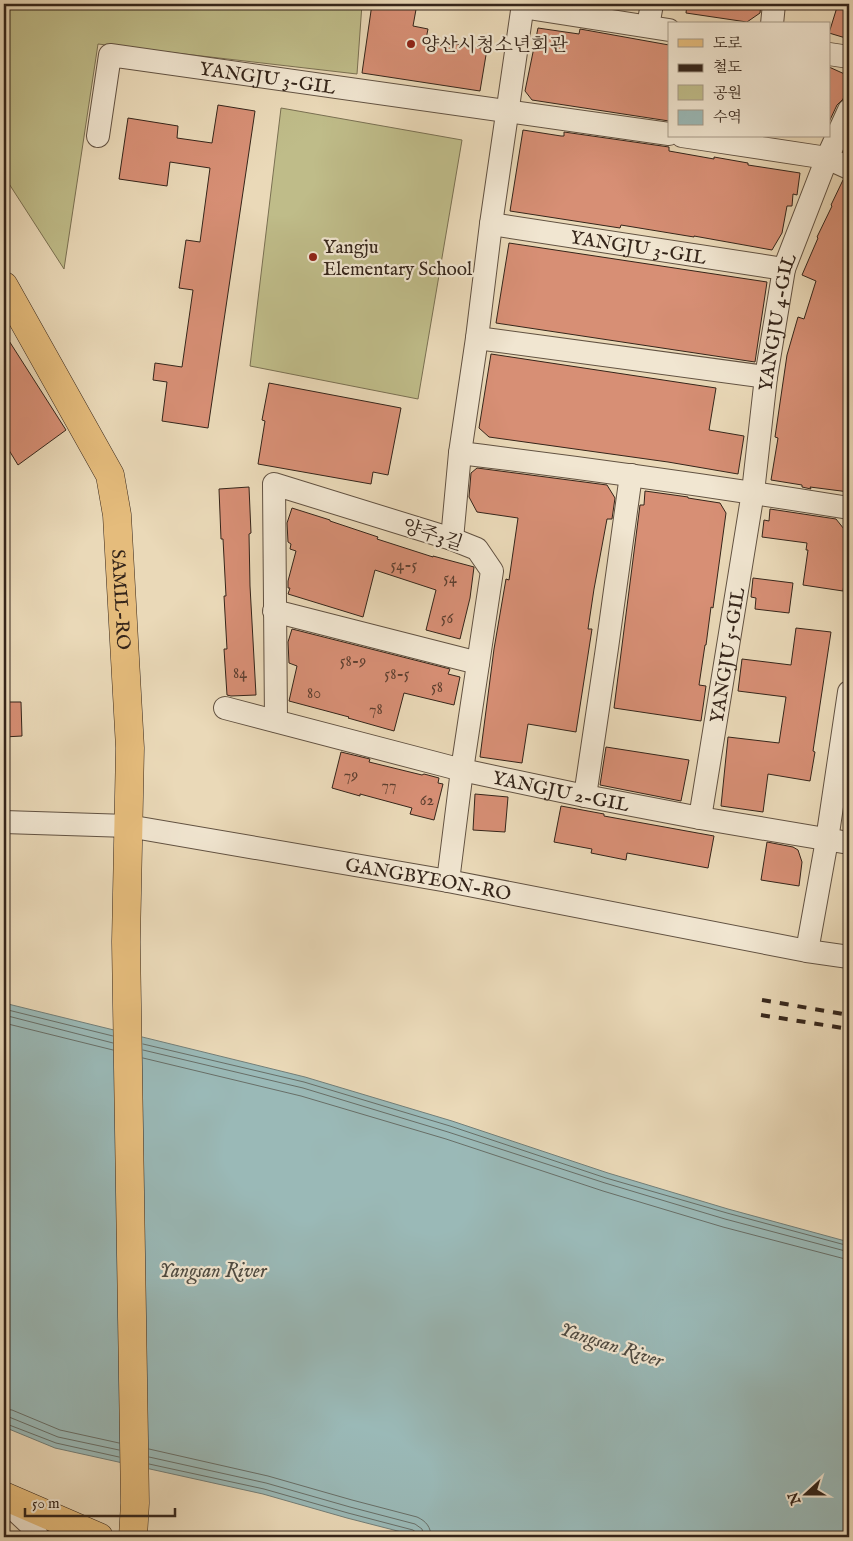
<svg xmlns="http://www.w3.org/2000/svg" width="853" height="1541" font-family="'IM FELL English','Noto Serif KR',serif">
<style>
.green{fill:#bfbc89;stroke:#7a7052}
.water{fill:#9ab9b7;stroke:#727e78}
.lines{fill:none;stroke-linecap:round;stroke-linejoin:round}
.shore{stroke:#686f68;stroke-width:1}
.building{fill:#d78f75;stroke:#35251a}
.minor-casing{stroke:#625242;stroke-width:24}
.major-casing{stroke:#35251a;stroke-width:29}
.minor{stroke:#f1e6d1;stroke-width:22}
.major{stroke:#e5bc7c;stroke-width:28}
.rail{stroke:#35251a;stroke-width:4;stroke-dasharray:9 9;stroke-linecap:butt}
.poi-dot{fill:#8f2418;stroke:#f1e6d1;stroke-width:2}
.labels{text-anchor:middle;stroke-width:4.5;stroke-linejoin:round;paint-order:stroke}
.number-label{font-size:16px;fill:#5e4031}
.poi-label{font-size:19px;fill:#35251a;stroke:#f1e6d1;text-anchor:start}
.street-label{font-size:19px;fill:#35251a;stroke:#f1e6d1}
.water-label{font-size:20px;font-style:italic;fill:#4e4a41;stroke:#f1e6d1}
</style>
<rect width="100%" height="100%" fill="#ead9b8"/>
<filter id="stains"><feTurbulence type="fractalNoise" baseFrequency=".004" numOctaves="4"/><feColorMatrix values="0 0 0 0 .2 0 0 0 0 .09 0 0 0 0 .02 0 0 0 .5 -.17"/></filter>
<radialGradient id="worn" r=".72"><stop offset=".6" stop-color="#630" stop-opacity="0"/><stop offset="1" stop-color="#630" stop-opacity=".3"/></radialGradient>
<g class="green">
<polygon points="4,4 362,4 357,74 98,44 64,269 4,176"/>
<polygon points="281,108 462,140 418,399 250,366"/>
</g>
<polygon class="water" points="4,1003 305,1077 452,1121 608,1173 728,1209 849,1242 849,1537 421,1537 347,1518 263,1494 55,1448 4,1427"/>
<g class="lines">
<g class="shore">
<polyline points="4,1009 113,1036"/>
<polyline points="4,1015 113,1043"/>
<polyline points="4,1023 113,1050"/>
<polyline points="143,1044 304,1082 450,1126 606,1178 727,1213 849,1246"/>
<polyline points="143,1050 303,1088 448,1132 605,1183 725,1219 849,1252"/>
<polyline points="143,1058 301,1096 446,1139 603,1191 723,1227 849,1260"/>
<polyline points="4,1409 12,1410 60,1430 119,1443"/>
<polyline points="4,1416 9,1417 58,1437 119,1450"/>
<polyline points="4,1423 56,1443 119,1457"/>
<path d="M149,1449L268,1476L352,1500L417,1517C426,1521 431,1527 431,1537"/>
<polyline points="149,1457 266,1483 350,1507 415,1524 422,1529 424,1537"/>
<polyline points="149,1464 264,1489 348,1513 413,1530 417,1533 417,1537"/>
</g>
</g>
<g class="building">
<polygon points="372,4 417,4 413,26 428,29 426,39 487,49 480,91 362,73"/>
<polygon points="687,4 761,4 760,13 747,22 686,13"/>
<polygon points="838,4 849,4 849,39 829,33"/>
<polygon points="538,28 579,34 580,29 669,45 669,121 532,100 525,91"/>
<polygon points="829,67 849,76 849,83 843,99 837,105 829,122"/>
<polygon points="218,105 255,111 208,428 162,421 167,382 153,380 155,363 182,367 193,290 179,288 186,240 200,242 210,168 170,162 167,186 119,179 128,118 178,126 177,138 212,143"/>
<polygon points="523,130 561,136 564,136 564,132 669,147 669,151 714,159 714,157 748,163 748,165 800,173 797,195 793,194 792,206 787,206 782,233 772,250 694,236 694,237 621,225 620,228 510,211"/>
<polygon points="843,180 849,181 849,492 810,487 811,489 802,487 802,485 771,480 778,438 775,437 787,355 798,317 804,319 816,281 802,275 818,238 817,237 832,206 831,205"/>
<polygon points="509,243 767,282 755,362 496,323"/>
<polygon points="4,333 66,430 18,465 4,442"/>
<polygon points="491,354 716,388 709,430 744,436 738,474 668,462 489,437 479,428"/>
<polygon points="269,383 401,408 388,475 373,472 371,484 258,464 265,421 262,420"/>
<polygon points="477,468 607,485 615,498 612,519 607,519 594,589 588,629 592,629 576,732 528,724 522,763 480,757 494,649 506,579 509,580 518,518 477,512 469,497 471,473"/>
<polygon points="249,487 251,533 249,534 250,586 256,695 231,696 227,695 224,649 227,649 224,596 226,596 223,539 221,539 219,489"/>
<polygon points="645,491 688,497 688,498 720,503 726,513 713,608 711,607 706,645 705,645 699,685 706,686 701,721 614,708 640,505 644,505"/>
<polygon points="292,508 330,520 330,521 378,537 377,539 433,557 433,556 474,567 470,598 460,639 426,630 436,590 375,570 363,617 288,594 290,588 288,588 288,581 296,551 290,549 291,544 288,542 287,523"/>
<polygon points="770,509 836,519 848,534 844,564 846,569 843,591 803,585 808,550 806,550 807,543 762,537 764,520 769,521"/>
<polygon points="753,578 793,583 789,613 755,609 756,598 751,597"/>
<polygon points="796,628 831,632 813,751 815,752 810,781 768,774 763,812 721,806 728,737 779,743 786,697 738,691 742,659 791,665"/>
<polygon points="292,629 450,669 448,674 460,677 454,705 404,693 394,731 348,718 349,717 289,701 297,666 289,663 288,642"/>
<polygon points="4,702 21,702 22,736 4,737"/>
<polygon points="606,747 689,760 681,801 600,785"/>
<polygon points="341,752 370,759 369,762 422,775 424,774 439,778 438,783 443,784 434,820 410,814 412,808 360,794 360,796 332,788"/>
<polygon points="475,794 508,797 505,832 473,830"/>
<polygon points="561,806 604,814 604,816 714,836 708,868 627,853 626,860 591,853 592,849 554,842"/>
<polygon points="767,842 793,847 798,850 802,862 799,886 761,880"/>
</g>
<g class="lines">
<defs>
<g id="minor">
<polyline points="522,7 669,30"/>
<polyline points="772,24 774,4"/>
<polyline points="648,26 652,4"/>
<polyline points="829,54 849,57"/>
<path id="s1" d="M98,136L110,55L669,134"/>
<polyline points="682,136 827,158 849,168"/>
<path id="s2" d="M491,224L784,269"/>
<polyline points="477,338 766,377"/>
<path d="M460,453C590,469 720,487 849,508"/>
<polyline points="452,539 460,453 477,338 491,224 523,4"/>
<polyline points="274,611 478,663"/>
<path id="s3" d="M225,708L462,770L585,796L700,818L849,843"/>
<polyline points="276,721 274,484 452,539 477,549 492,571 462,770 448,881"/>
<polyline points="585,796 607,648 631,475"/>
<path id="s4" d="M700,818L753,492L766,377L784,269L827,158L849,110"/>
<path id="s5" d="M4,822L128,826L448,881L807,951L849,957"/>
<polyline points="807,951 827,840 849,692"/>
<polyline points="4,1500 35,1529 37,1537"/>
</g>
<g id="major">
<path id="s6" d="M4,286L110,475L117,515L130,748L126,942L135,1503L133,1537"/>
<polyline points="4,1496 99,1537"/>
</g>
</defs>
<use href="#minor" class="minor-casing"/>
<use href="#major" class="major-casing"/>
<use href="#minor" class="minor"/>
<use href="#major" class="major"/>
<g class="rail">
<polyline points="762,1000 849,1015"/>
<polyline points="761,1015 849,1029"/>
</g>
</g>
<g class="poi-dot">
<circle cx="411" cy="44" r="5"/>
<circle cx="313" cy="257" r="5"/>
</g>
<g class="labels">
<g class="number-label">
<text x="404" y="570">54-5</text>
<text x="450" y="583">54</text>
<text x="447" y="623">56</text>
<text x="353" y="666">58-9</text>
<text x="240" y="678">84</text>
<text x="397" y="679">58-5</text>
<text x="437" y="692">58</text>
<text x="314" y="698">80</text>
<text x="376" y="714">78</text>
<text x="351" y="780">79</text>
<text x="389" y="790">77</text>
<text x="427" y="805">62</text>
</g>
<g class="poi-label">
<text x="421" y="51">양산시청소년회관</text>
<text x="323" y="253">Yangju<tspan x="323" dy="22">Elementary School</tspan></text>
</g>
<g class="street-label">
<text dy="7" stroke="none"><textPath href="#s1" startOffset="241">YANGJU 3-GIL</textPath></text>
<text dy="7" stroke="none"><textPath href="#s2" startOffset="149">YANGJU 3-GIL</textPath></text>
<text dy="7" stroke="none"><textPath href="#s4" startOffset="502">YANGJU 4-GIL</textPath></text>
<text transform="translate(433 534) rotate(18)" y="7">양주3길</text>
<text dy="7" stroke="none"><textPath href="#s6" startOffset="342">SAMIL-RO</textPath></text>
<text dy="7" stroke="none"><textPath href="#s4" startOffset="165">YANGJU 5-GIL</textPath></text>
<text dy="7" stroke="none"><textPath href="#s3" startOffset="346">YANGJU 2-GIL</textPath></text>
<text dy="7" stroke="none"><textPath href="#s5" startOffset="429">GANGBYEON-RO</textPath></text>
</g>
<g class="water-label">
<text x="213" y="1277">Yangsan River</text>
<text transform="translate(612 1344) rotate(18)" y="7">Yangsan River</text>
</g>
</g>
<rect width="853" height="1541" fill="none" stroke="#ead9b8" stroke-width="20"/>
<rect x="5" y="5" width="843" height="1531" fill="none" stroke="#35251a" stroke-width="2.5"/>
<rect x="10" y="10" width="833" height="1521" fill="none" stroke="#35251a"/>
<rect x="668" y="22" width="162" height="115" fill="#f1e6d1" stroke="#a69988"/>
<rect x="678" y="39" width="25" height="8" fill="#e5bc7c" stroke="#a69988"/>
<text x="713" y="48" font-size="15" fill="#35251a">도로</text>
<rect x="678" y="64" width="25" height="8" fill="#35251a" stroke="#a69988"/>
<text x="713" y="72" font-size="15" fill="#35251a">철도</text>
<rect x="678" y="85" width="25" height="15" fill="#bfbc89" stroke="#a69988"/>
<text x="713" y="98" font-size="15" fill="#35251a">공원</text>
<rect x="678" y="110" width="25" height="15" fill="#9ab9b7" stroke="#a69988"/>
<text x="713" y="122" font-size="15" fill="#35251a">수역</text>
<g transform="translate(806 1494) rotate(249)" stroke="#f1e6d1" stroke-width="4" paint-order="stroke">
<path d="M0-4L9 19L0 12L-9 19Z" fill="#35251a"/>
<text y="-8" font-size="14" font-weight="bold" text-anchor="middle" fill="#35251a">N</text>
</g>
<path d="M25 1508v8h150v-8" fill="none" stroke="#35251a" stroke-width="2.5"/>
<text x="32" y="1508" font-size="15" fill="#35251a" stroke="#f1e6d1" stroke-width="4" paint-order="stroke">50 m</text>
<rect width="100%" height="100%" filter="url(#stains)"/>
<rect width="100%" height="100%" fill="url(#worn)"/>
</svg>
